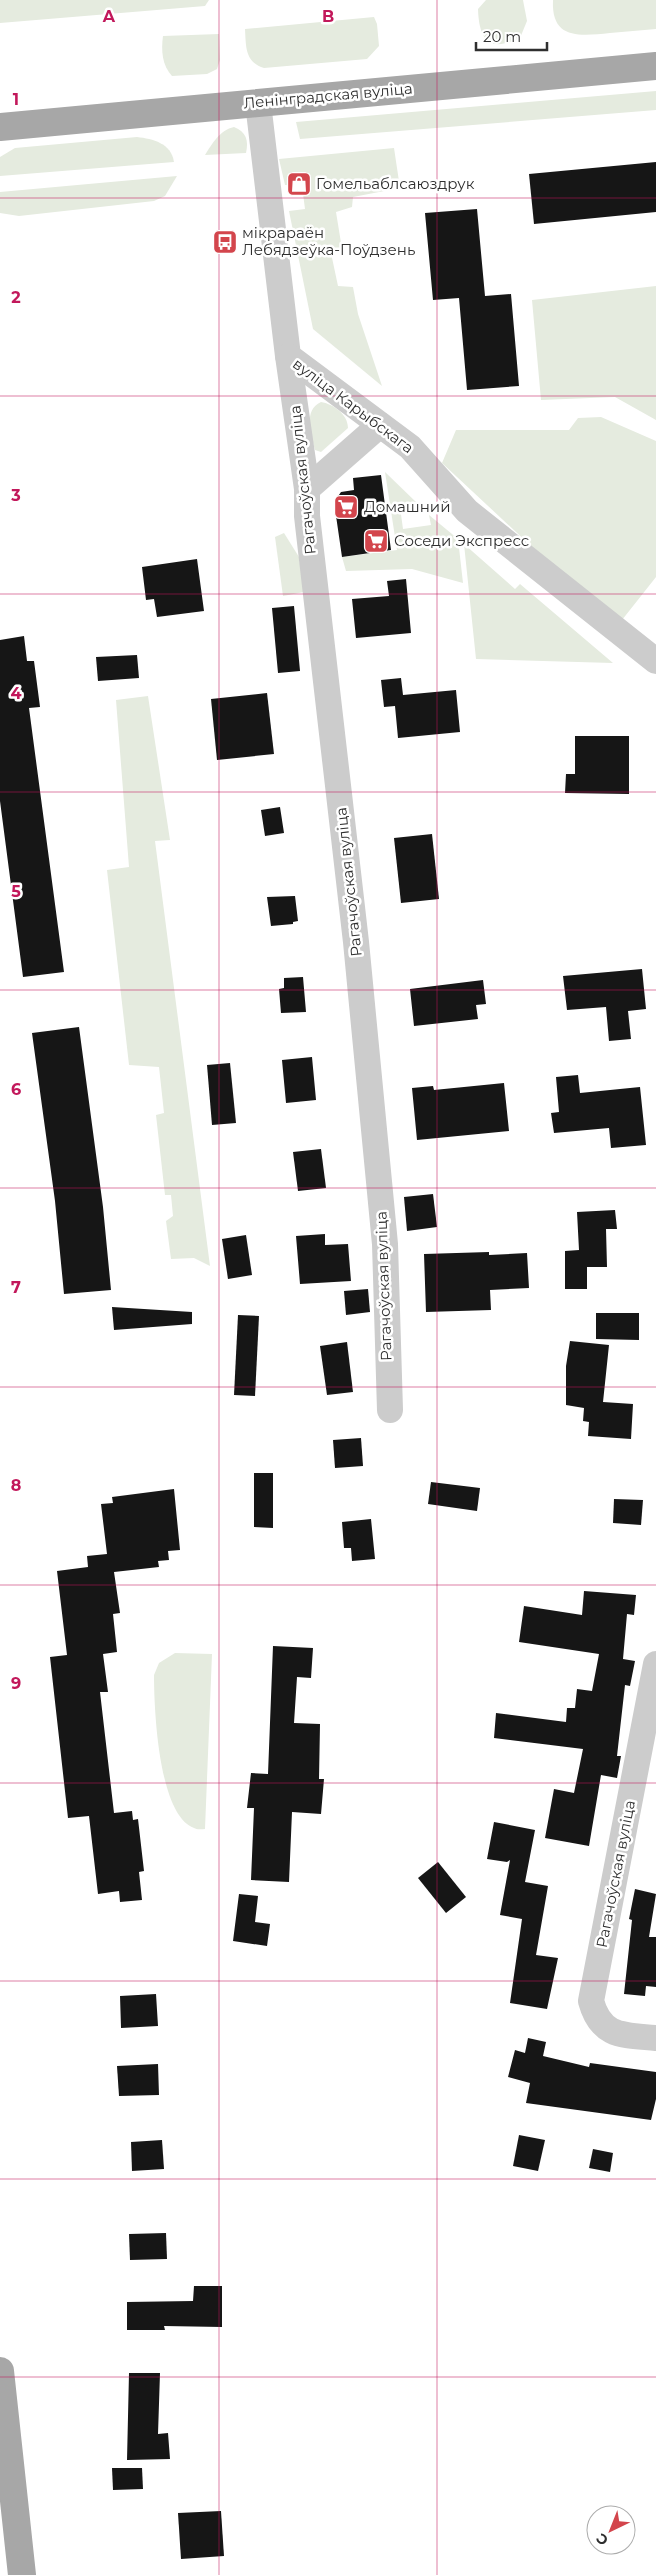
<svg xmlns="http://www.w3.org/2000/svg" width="656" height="2575" font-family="Montserrat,sans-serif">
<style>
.green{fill:#e5ebdf}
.building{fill:#161616}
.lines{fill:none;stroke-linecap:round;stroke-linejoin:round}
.minor{stroke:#ccc;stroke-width:26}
.major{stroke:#a7a7a7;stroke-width:28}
.grid{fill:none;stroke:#c2185b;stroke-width:1;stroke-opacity:0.55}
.labels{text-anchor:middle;stroke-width:5;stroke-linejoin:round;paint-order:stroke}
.street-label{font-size:15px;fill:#2f2f2f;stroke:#fff}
.poi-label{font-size:15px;fill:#2f2f2f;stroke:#fff;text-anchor:start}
.grid-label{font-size:16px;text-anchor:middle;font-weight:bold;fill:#c2185b;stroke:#fff;stroke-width:5;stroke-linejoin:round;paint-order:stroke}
</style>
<rect width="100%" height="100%" fill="#fff"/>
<g class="green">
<polygon points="0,0 209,0 205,6 0,23"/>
<path d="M486,0H523L527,21L520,38C489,53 479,40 478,9Z"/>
<path d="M553,0H656V29C641,30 625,32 610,33C580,36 551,40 553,0Z"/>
<path d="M374,17L377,24L379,46L367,59L264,68C245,62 246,47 245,29Z"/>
<path d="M219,34L220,60L217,69L207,74L172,76C162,65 161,51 163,36Z"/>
<polygon points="656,91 656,110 300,139 296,122"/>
<path d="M234,127C246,132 249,140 246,153L205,155C212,144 220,130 234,127Z"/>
<path d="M137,137C153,139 171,143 174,162L0,176V157L15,148Z"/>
<polygon points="394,148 400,188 353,197 352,207 336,212 342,249 331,253 338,286 353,287 358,314 382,386 313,329 289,211 305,209 302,186 285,185 279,159"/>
<polygon points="177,176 165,196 154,201 19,216 0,213 0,192"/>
<polygon points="656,286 656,420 615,397 541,400 532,300"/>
<path d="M321,402C333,404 348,414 348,428L321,452L315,450C311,433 303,410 321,402Z"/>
<polygon points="601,417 656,441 656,577 622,620 532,547 442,463 456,430 569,430 578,418"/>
<polygon points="385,472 418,504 400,507 403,529 431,525 429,515 458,539 463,583 412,569 346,571 342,557 397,550"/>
<polygon points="284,533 299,557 304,592 283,596 275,537"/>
<polygon points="464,544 515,589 520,584 613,663 476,659"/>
<polygon points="148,696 170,840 155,841 210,1266 194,1258 171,1259 166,1221 173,1216 171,1195 165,1195 156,1115 164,1113 159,1067 129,1065 107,870 129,867 116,700"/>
<path d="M175,1653L212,1654L205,1829C202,1829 197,1830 194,1828C158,1815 154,1707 154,1675L159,1663Z"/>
</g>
<g class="building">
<polygon points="656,162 656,212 534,224 529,174"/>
<polygon points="477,209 485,296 511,294 519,386 467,390 459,298 433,300 425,213"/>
<polygon points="381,475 391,550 342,557 334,502 341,492 354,490 353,478"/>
<polygon points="197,559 204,611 157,617 154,599 146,600 142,567"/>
<polygon points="406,579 411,633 356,638 352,599 389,596 387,581"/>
<polygon points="294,606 300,671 278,673 272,608"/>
<polygon points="24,636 27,661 34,661 40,707 29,708 64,972 23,977 0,801 0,640"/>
<polygon points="137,655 139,678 98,681 96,657"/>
<polygon points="401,678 403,695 456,690 460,732 398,738 395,706 384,707 381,680"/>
<polygon points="267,693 274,754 217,760 211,699"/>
<polygon points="575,736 629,736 629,794 565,793 566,774 575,774"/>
<polygon points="280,807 284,833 265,836 261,810"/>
<polygon points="432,834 439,899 401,903 394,838"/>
<polygon points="295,896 298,921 293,922 293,924 271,926 267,897"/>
<polygon points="642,969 646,1009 628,1011 631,1039 609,1041 606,1007 567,1010 563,976"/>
<polygon points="303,977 306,1012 281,1013 279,989 284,988 284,978"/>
<polygon points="483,980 486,1004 476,1005 478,1019 414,1026 410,989"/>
<polygon points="79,1027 103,1207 111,1290 64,1294 55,1201 32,1033"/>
<polygon points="312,1057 316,1100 286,1103 282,1060"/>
<polygon points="230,1063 236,1123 212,1125 207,1065"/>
<polygon points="578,1075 580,1093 640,1087 646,1145 611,1148 609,1128 554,1133 551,1113 559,1112 556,1077"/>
<polygon points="504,1083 509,1131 417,1140 412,1088 433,1086 434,1090"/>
<polygon points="321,1149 326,1188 298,1191 293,1152"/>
<polygon points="433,1194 437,1227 407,1231 404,1197"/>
<polygon points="615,1210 617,1229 606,1229 607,1267 587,1267 587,1289 565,1289 565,1251 579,1250 577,1212"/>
<polygon points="325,1234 325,1245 348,1244 351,1281 300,1284 296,1236"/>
<polygon points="246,1235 252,1275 228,1279 222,1239"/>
<polygon points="489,1252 489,1255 527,1253 529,1288 490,1290 491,1310 426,1312 424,1254"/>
<polygon points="368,1289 370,1312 346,1315 344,1291"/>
<polygon points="112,1307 192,1312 192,1324 114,1330"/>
<polygon points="596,1313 639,1313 639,1340 596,1339"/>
<polygon points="238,1315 259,1316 255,1396 234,1395"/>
<polygon points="570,1341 609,1345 603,1402 633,1404 631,1439 588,1436 589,1422 583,1421 584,1408 566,1405 566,1366"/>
<polygon points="347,1342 353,1392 327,1395 320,1346"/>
<polygon points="361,1438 363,1466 335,1468 333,1440"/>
<polygon points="254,1473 273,1473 273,1528 254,1527"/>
<polygon points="431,1482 480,1488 477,1511 428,1504"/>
<polygon points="174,1489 180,1550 168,1551 169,1560 158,1561 159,1567 114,1572 120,1613 113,1614 117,1652 103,1654 108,1692 100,1692 114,1813 132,1811 133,1820 138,1819 144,1871 139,1872 142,1900 120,1902 119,1891 98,1894 89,1816 68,1818 50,1657 67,1655 57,1571 88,1567 87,1556 107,1554 101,1504 113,1503 112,1497"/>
<polygon points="614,1499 643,1500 641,1525 613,1523"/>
<polygon points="371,1519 375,1559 352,1561 351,1548 344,1548 342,1522"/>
<polygon points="584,1591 636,1595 634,1615 627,1614 623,1659 635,1661 630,1686 625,1685 617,1756 621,1756 617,1778 601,1775 589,1846 545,1838 554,1789 574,1793 583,1749 494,1738 496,1713 566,1722 567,1708 575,1708 577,1689 592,1691 599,1654 519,1642 524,1606 582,1615"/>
<polygon points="273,1646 313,1648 311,1678 297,1677 294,1723 320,1724 319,1779 324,1779 321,1814 292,1812 289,1882 251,1880 254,1808 247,1808 251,1773 268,1774"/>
<polygon points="494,1822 535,1830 525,1882 548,1886 536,1955 558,1958 547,2009 510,2003 522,1919 500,1915 510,1860 507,1862 487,1859"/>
<polygon points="438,1862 466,1897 446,1913 418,1878"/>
<polygon points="635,1889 656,1894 649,1937 656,1937 656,1987 646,1986 645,1996 624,1994 632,1920 629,1919"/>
<polygon points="239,1894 258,1896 255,1922 270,1924 267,1946 233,1941"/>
<polygon points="156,1994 158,2026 121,2028 120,1996"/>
<polygon points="528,2038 546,2042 543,2056 589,2067 590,2063 656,2072 656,2099 651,2120 526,2103 530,2083 508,2077 515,2050 525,2053"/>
<polygon points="158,2064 159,2095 119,2096 117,2066"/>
<polygon points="519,2135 545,2140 538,2171 513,2166"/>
<polygon points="162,2140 164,2169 132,2171 131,2142"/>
<polygon points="593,2149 613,2153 610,2172 589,2168"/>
<polygon points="166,2233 167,2259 130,2260 129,2234"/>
<polygon points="194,2286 222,2286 222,2327 164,2326 165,2330 127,2330 127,2302 193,2301"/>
<polygon points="129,2373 160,2373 158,2434 168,2433 170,2459 127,2460"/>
<polygon points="112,2468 142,2468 143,2489 113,2490"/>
<polygon points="221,2511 224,2556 181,2559 178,2513"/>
</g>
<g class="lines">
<g class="minor">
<polyline points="258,103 288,356 410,447 467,511 656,661"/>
<polyline points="288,356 307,489 307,516 356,942 385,1244 390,1410"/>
<polyline points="307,489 380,425"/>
<path d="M656,1664L591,2001C601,2038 624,2035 656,2038"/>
</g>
<g class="major">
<polyline points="0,127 656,66"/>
<polyline points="0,2371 22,2575"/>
</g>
</g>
<path class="grid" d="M219,0V2575M437,0V2575M0,198H656M0,396H656M0,594H656M0,792H656M0,990H656M0,1188H656M0,1387H656M0,1585H656M0,1783H656M0,1981H656M0,2179H656M0,2377H656"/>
<defs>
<symbol id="shop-square" viewBox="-11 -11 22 22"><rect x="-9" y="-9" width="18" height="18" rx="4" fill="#d3454c" stroke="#fff"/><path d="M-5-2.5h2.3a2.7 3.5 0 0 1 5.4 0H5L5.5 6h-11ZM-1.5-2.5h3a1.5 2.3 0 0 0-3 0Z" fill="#fff"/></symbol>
<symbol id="bus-square" viewBox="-11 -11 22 22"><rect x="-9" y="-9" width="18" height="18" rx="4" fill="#d3454c" stroke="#fff"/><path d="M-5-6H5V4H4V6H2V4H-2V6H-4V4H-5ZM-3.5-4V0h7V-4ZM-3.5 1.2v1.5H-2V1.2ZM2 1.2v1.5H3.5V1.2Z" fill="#fff"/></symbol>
<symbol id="supermarket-square" viewBox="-11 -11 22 22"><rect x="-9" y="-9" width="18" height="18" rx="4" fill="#d3454c" stroke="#fff"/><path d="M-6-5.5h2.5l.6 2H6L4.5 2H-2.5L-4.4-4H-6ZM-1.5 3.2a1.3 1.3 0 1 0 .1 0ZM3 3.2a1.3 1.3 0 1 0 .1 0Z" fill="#fff"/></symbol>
</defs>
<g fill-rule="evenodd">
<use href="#shop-square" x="285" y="170" width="28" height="28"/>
<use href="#bus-square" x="211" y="228" width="28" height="28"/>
<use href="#supermarket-square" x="332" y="493" width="28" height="28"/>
<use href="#supermarket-square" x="362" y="527" width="28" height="28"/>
</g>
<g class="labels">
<g class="street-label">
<text transform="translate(328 96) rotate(-5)" y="5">Ленінградская вуліца</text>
<text transform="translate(353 406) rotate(37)" y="5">вуліца Карыбскага</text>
<text transform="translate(303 480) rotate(-96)" y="5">Рагачоўская вуліца</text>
<text transform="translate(349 882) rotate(-96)" y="5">Рагачоўская вуліца</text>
<text transform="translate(384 1286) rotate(-92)" y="5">Рагачоўская вуліца</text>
<text transform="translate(616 1874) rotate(-79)" y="5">Рагачоўская вуліца</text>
</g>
<g class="poi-label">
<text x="316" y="189">Гомельаблсаюздрук</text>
<text x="242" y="238">мікрараён<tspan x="242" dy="17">Лебядзеўка-Поўдзень</tspan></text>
<text x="364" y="512">Домашний</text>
<text x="394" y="546">Соседи Экспресс</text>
</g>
</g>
<g class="grid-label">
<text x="109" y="22">A</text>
<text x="328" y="22">B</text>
<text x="16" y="105">1</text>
<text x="16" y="303">2</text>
<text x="16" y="501">3</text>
<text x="16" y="699">4</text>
<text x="16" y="897">5</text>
<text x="16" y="1095">6</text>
<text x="16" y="1293">7</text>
<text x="16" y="1491">8</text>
<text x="16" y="1689">9</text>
</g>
<g transform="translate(611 2530) rotate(223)"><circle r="24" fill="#ffffff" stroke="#acacac"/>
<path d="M0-4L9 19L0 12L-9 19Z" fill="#d3454c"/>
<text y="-8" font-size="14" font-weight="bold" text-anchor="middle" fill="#2f2f2f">С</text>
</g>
<path d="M476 42v8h71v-8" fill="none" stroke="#2f2f2f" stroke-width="2.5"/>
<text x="483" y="42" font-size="15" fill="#2f2f2f" stroke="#ffffff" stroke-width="4" paint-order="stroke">20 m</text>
</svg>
